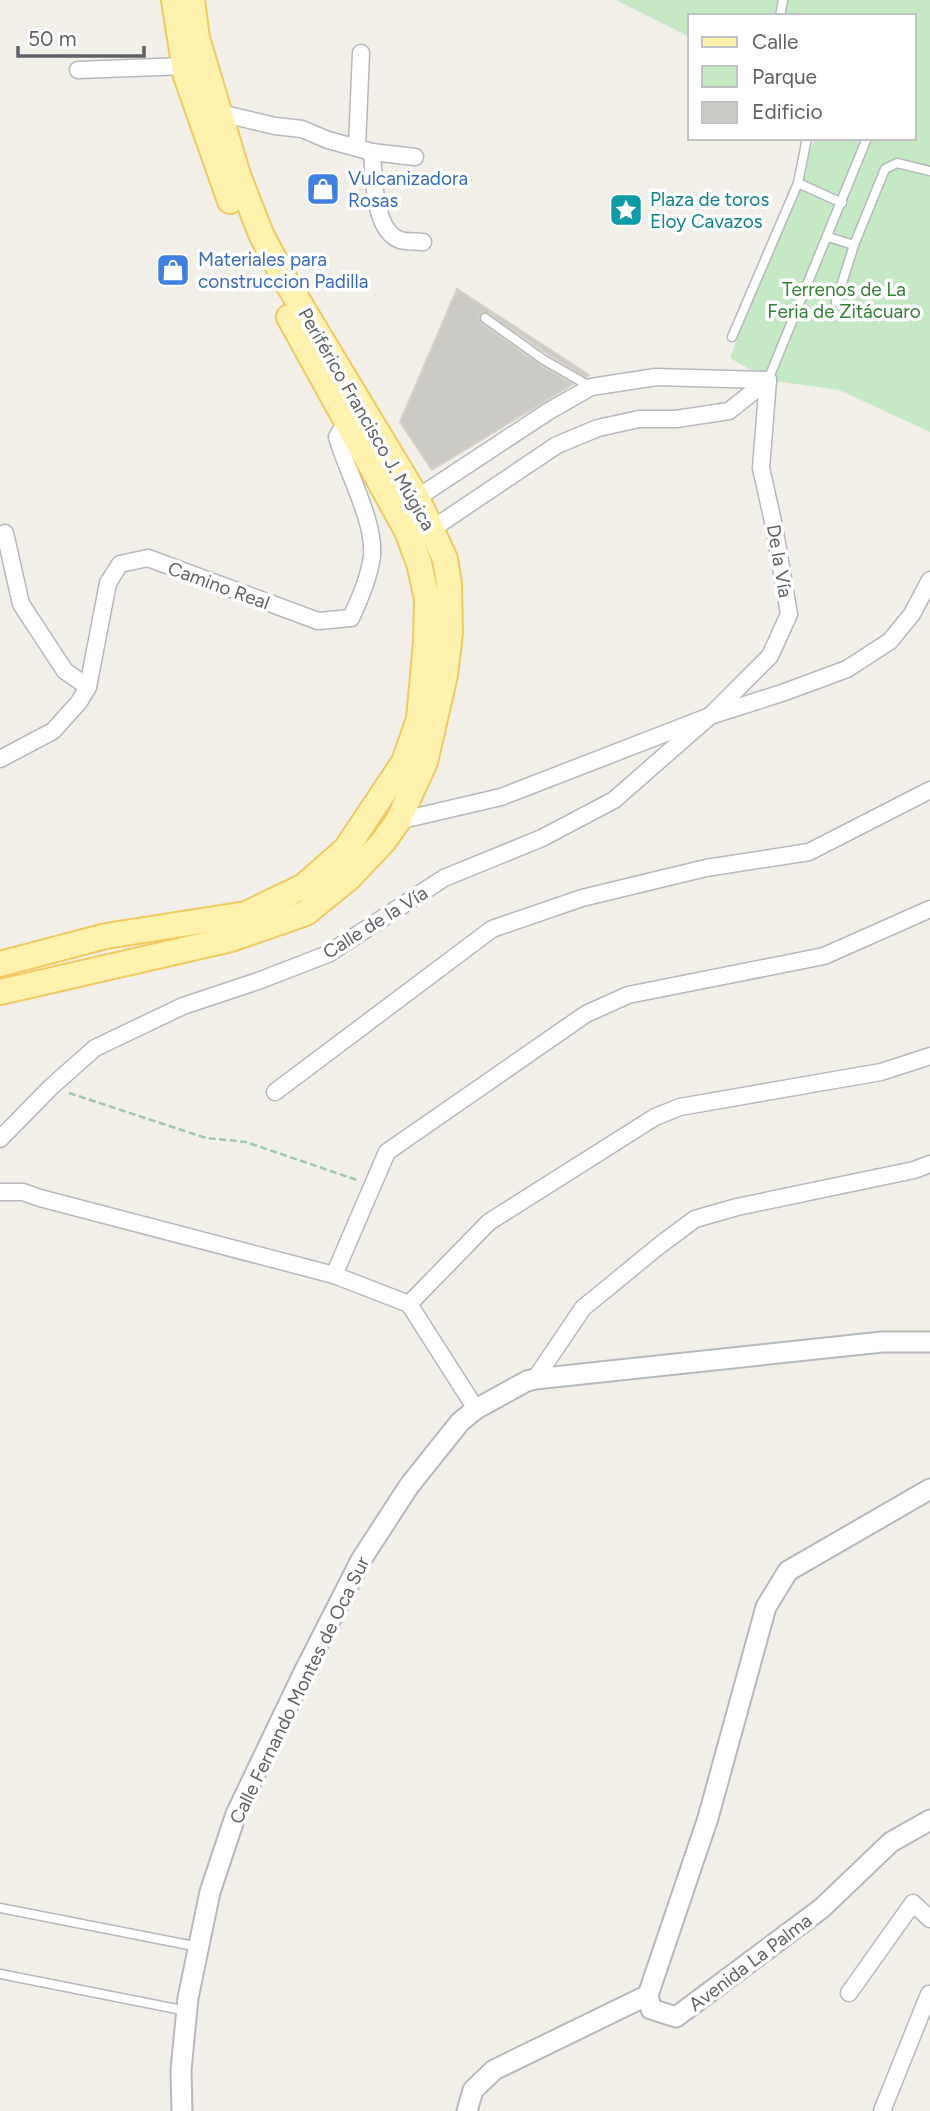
<svg xmlns="http://www.w3.org/2000/svg" width="930" height="2111" font-family="Figtree,sans-serif">
<style>
.green{fill:#c5e8c5}
.building{fill:#cccac5;stroke:#d6d1c6;stroke-width:2}
.lines{fill:none;stroke-linecap:round;stroke-linejoin:round}
.service-casing{stroke:#b5b8bc;stroke-width:11}
.minor-casing{stroke:#b5b8bc;stroke-width:19}
.tertiary-casing{stroke:#b5b8bc;stroke-width:23}
.primary-casing{stroke:#f2c960;stroke-width:28}
.path{stroke:#9cc7a9;stroke-width:2.5;stroke-dasharray:7 3.5;stroke-linecap:butt}
.service{stroke:#fff;stroke-width:8}
.minor{stroke:#fff;stroke-width:16}
.tertiary{stroke:#fff;stroke-width:19}
.primary{stroke:#fff2af;stroke-width:24}
.labels{text-anchor:middle;stroke-width:7;stroke-linejoin:round;paint-order:stroke}
.shop-label{font-size:19px;fill:#366cbe;stroke:#fff;text-anchor:start}
.culture-label{font-size:19px;fill:#0d838f;stroke:#fff;text-anchor:start}
.park-label{font-size:19px;fill:#348238;stroke:#fff}
.street-label{font-size:19px;fill:#5f6368;stroke:#fff}
</style>
<rect width="100%" height="100%" fill="#f1efe8"/>
<polygon class="green" points="616,0 930,0 930,432 839,390 768,380 730,358 815,138 914,138 914,16 690,16 690,37"/>
<polygon class="building" points="457,289 589,375 586,377 548,354 489,313 482,312 478,318 481,323 540,365 573,384 432,470 400,422"/>
<g class="lines">
<defs>
<g id="service">
<polyline points="780,16 783,0"/>
<polyline points="798,183 842,203"/>
<polyline points="828,237 854,245"/>
<polyline points="836,302 854,245 885,169 897,163 930,171"/>
<polyline points="485,318 544,360 591,387"/>
<polyline points="732,337 798,183 807,138"/>
<polyline points="768,380 867,138"/>
<polyline points="0,1908 199,1947"/>
<polyline points="0,1974 187,2011"/>
</g>
<g id="minor">
<polyline points="78,70 185,66"/>
<polyline points="220,113 275,126 302,129 328,140 372,152 415,157"/>
<polyline points="357,147 361,53"/>
<path d="M372,152C374,177 373,230 400,240C406,242 416,241 423,242"/>
<polyline points="417,498 549,411 591,387 656,377 768,380"/>
<polyline points="432,529 557,445 598,428 639,419 676,419 729,411 768,380"/>
<polyline points="5,533 21,604 65,671 88,687"/>
<path d="M0,759L53,731L79,702L88,687L108,583L120,564L148,558L318,621L351,618C360,598 369,578 372,556C375,521 347,472 337,437L347,420"/>
<polyline points="398,821 501,797 710,716 782,693 847,669 890,641 912,614 930,580"/>
<polyline points="275,1092 492,929 582,898 706,868 809,852 930,790"/>
<polyline points="0,1139 51,1087 95,1048 183,1006 258,981 328,954 444,878 542,838 614,800 710,716 770,656 789,614 774,526 761,468 768,380"/>
<polyline points="0,1192 23,1192 40,1198 334,1275 409,1304 476,1409"/>
<polyline points="334,1275 387,1152 586,1014 628,995 824,956 930,909"/>
<polyline points="409,1304 489,1222 655,1117 680,1107 881,1072 930,1056"/>
<polyline points="535,1379 583,1308 660,1245 695,1219 737,1207 914,1170 930,1164"/>
<polyline points="849,1993 913,1903 930,1919"/>
<polyline points="882,2111 929,1994"/>
</g>
<g id="tertiary">
<polyline points="648,1995 708,1818 766,1607 788,1571 930,1489"/>
<polyline points="648,1995 651,2009 676,2017 822,1908 891,1842 930,1820"/>
<polyline points="182,2111 181,2070 188,1998 210,1892 236,1814 303,1674 361,1560 409,1486 460,1422 476,1409 527,1381 535,1379 882,1342 930,1342"/>
<polyline points="467,2111 473,2090 494,2070 648,1995"/>
</g>
<g id="primary">
<polyline points="174,0 186,76 230,201"/>
<polyline points="0,964 106,936 246,914 304,886 346,849 404,762 419,719 426,642 427,599 419,563 407,531 289,317"/>
<polyline points="0,992 231,939 306,913 349,878 383,842 398,821 425,762 445,675 450,633 449,584 445,559 417,498 283,276 261,234 238,175 197,38 192,0"/>
</g>
</defs>
<use href="#service" class="service-casing"/>
<use href="#minor" class="minor-casing"/>
<use href="#tertiary" class="tertiary-casing"/>
<use href="#primary" class="primary-casing"/>
<polyline class="path" points="69,1093 206,1138 246,1142 357,1180"/>
<use href="#service" class="service"/>
<use href="#minor" class="minor"/>
<use href="#tertiary" class="tertiary"/>
<use href="#primary" class="primary"/>
</g>
<defs>
<symbol id="shop-square" viewBox="-11 -11 22 22"><rect x="-9" y="-9" width="18" height="18" rx="4" fill="#3f7fe0" stroke="#fff"/><path d="M-5-2.5h2.3a2.7 3.5 0 0 1 5.4 0H5L5.5 6h-11ZM-1.5-2.5h3a1.5 2.3 0 0 0-3 0Z" fill="#fff"/></symbol>
<symbol id="sight-square" viewBox="-11 -11 22 22"><rect x="-9" y="-9" width="18" height="18" rx="4" fill="#0f9aa8" stroke="#fff"/><path d="M0-6L1.8-2.2L6-1.7L2.9 1.2L3.7 5.4L0 3.3L-3.7 5.4L-2.9 1.2L-6-1.7L-1.8-2.2Z" fill="#fff"/></symbol>
</defs>
<g fill-rule="evenodd">
<use href="#shop-square" x="304" y="170" width="38" height="38"/>
<use href="#sight-square" x="607" y="191" width="38" height="38"/>
<use href="#shop-square" x="154" y="251" width="38" height="38"/>
</g>
<g class="labels">
<g class="shop-label">
<text x="348" y="185">Vulcanizadora<tspan x="348" dy="22">Rosas</tspan></text>
<text x="198" y="266">Materiales para<tspan x="198" dy="22">construccion Padilla</tspan></text>
</g>
<g class="culture-label">
<text x="650" y="206">Plaza de toros<tspan x="650" dy="22">Eloy Cavazos</tspan></text>
</g>
<g class="park-label">
<text x="844" y="296">Terrenos de La<tspan x="844" dy="22">Feria de Zitácuaro</tspan></text>
</g>
<g class="street-label">
<text transform="translate(367 419) rotate(60)" y="7">Periférico Francisco J. Múgica</text>
<text transform="translate(780 561) rotate(80)" y="7">De la Vía</text>
<text transform="translate(219 585) rotate(20)" y="7">Camino Real</text>
<text transform="translate(375 922) rotate(-32)" y="7">Calle de la Vía</text>
<text transform="translate(299 1690) rotate(-64)" y="7">Calle Fernando Montes de Oca Sur</text>
<text transform="translate(750 1962) rotate(-37)" y="7">Avenida La Palma</text>
</g>
</g>
<rect x="688" y="14" width="228" height="126" fill="#ffffff" stroke="#bfc1c3" stroke-width="2"/>
<rect x="702" y="37" width="35" height="10" fill="#fff2af" stroke="#bfc1c3" stroke-width="2"/>
<text x="752" y="49" font-size="21" fill="#5f6368">Calle</text>
<rect x="702" y="66" width="35" height="21" fill="#c5e8c5" stroke="#bfc1c3" stroke-width="2"/>
<text x="752" y="84" font-size="21" fill="#5f6368">Parque</text>
<rect x="702" y="102" width="35" height="21" fill="#cccac5" stroke="#bfc1c3" stroke-width="2"/>
<text x="752" y="119" font-size="21" fill="#5f6368">Edificio</text>
<path d="M18 46v10h126v-10" fill="none" stroke="#5f6368" stroke-width="3.5"/>
<text x="28" y="46" font-size="21" fill="#5f6368" stroke="#ffffff" stroke-width="5" paint-order="stroke">50 m</text>
</svg>
